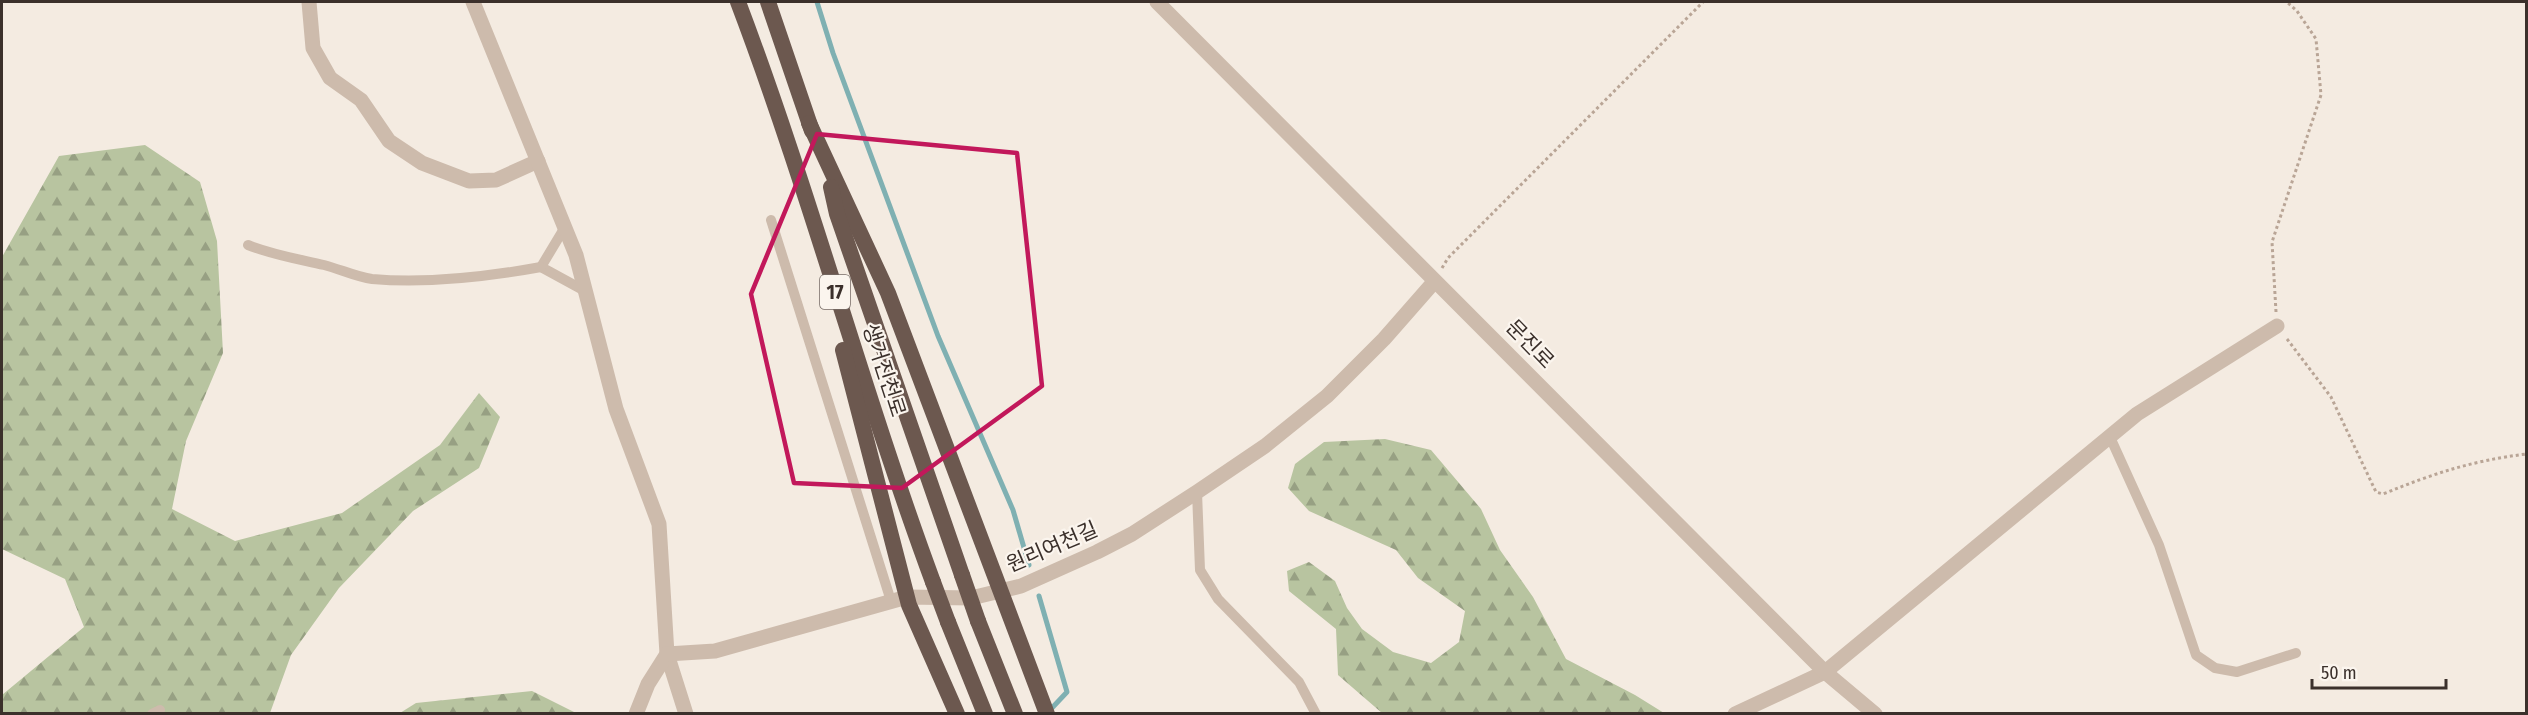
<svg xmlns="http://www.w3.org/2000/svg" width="2528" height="715" font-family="'Fira Sans Condensed','Noto Sans KR',sans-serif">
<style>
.forest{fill:url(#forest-firs)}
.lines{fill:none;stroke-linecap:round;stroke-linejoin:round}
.stream{stroke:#7fb0b2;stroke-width:5}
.path{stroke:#b9a596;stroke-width:3;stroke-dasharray:3 3;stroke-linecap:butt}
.service{stroke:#cdbbac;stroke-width:10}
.minor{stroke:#cdbbac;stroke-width:15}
.tertiary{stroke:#cdbbac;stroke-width:15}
.trunk{stroke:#6c584f;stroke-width:16}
.trunk-bridge{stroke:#6c584f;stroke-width:16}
.marked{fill:none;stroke:#c2185b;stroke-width:4.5;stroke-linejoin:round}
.labels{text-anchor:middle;stroke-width:4.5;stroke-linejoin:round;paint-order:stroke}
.shield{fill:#fbf5ee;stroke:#756b66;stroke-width:1.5}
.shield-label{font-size:20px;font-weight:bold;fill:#3b302b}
.street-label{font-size:21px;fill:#3b302b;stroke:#fbf5ee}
</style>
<defs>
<pattern id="forest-firs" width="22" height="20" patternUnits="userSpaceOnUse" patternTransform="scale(1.5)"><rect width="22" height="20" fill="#b8c4a0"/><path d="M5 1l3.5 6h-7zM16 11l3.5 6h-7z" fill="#97a083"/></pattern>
</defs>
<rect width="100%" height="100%" fill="#f4ebe1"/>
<g class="forest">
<polygon points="145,145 200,182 217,241 223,353 186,441 172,509 235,541 342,513 440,445 479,393 500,417 479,468 413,511 339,588 291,655 270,713 2,713 2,695 84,627 65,579 2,549 2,257 59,156"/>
<polygon points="1385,439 1431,450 1481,509 1500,550 1533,597 1566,659 1635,695 1664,713 1382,713 1338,675 1336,629 1289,591 1287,571 1309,562 1335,581 1347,608 1362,629 1393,652 1431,663 1459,642 1465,611 1418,578 1396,550 1309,511 1288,488 1295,464 1324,442"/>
<polygon points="532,691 576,713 400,713 416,703"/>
</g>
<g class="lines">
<g class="stream">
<polyline points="817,2 833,53 938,336 1013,510 1029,565"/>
<polyline points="1039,596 1067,692 1051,709"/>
</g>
<g class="path">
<polyline points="1442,268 1448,258 1703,2"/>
<polyline points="2276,312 2272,242 2321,95 2316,39 2297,11 2287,2"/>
<path d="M2287,339L2331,397L2376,492L2383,494C2435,473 2471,461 2526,454"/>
</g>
<g class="service">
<polyline points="771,220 891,601"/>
<polyline points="565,227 541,267 585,291"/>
<path d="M248,245C273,255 298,259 324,265C340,269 356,277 372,279C429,284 486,277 541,267"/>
<polyline points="2110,437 2159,545 2196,655 2215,668 2237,672 2296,653"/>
<polyline points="1197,492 1200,570 1218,599 1299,682 1316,714"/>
<polyline points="152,714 160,710"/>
</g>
<g class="minor">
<polyline points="309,2 313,48 330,78 361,100 389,141 422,163 469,181 496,180 538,161"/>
<polyline points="473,2 576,255 616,409 659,524 667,654 686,714"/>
<polyline points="636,714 648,684 667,654 715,651 907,597 971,598 1021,586 1097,552 1132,534 1197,492 1265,446 1327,396 1384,339 1434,282"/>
<polyline points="1735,714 1825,672 2137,414 2277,326"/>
</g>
<polyline class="tertiary" points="1157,2 1825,672 1875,714"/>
<g class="trunk">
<path d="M738,2C810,192 862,390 933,582"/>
<polyline points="768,2 812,131"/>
<polyline points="809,123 888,293 1047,714"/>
<polyline points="831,187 837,214 962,575"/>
<polyline points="843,350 909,605 957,714"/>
<polyline points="978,621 1015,714"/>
<polyline points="948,622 985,714"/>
</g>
<g class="trunk-bridge">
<polyline points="962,575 978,621"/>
<polyline points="933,582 948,622"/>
</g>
</g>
<path class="marked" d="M817,134L1017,153L1042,386L902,488L794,483L751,294Z"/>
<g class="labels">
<rect class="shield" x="820" y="275" width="30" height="34" rx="4.5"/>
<g class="shield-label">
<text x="835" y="299">17</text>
</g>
<g class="street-label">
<text transform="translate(1530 344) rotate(46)" y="7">문진로</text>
<text transform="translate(884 370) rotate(72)" y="7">생거진천로</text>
<text transform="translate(1052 547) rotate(-23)" y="7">원리여천길</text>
</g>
</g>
<rect width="2528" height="715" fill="none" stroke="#3b302b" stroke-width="6"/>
<path d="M2312 679v9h134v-9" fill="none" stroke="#3b302b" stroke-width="3"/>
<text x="2321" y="679" font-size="18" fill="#3b302b" stroke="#fbf5ee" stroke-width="4.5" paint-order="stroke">50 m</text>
</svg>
